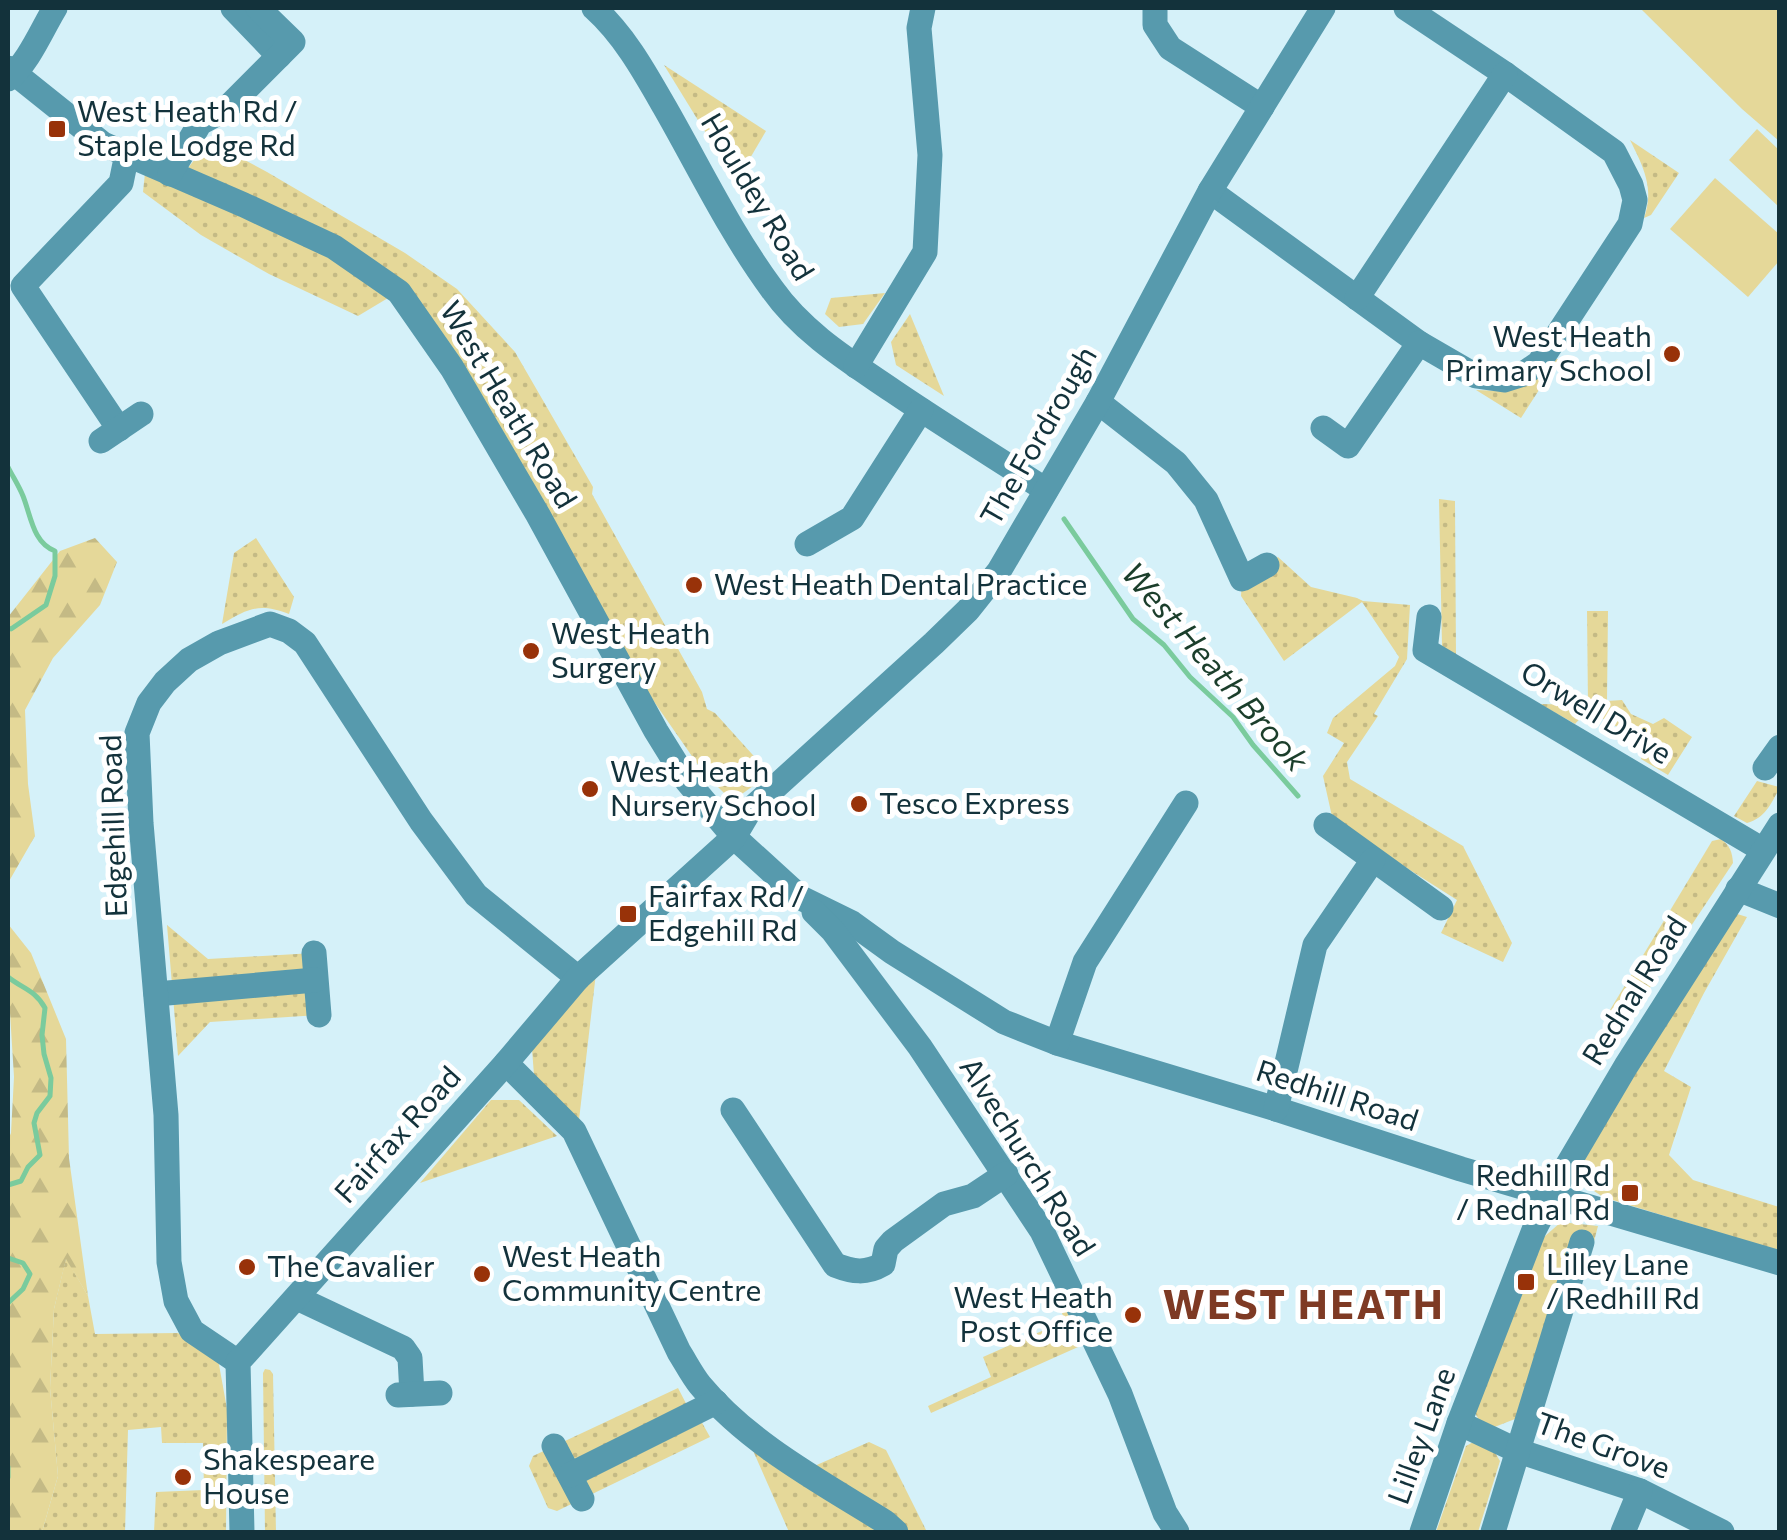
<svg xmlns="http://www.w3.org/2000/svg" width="1787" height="1540" font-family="Commissioner,sans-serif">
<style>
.grass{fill:url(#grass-dots)}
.forest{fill:url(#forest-firs)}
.garden{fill:#e5d899}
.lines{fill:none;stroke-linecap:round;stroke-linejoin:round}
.stream{stroke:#7acb9d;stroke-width:5}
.minor{stroke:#579aad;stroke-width:25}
.poi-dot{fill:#983209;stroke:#fff;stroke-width:4}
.labels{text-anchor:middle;stroke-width:10;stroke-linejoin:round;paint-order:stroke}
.poi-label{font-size:30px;fill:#13323b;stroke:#fff;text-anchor:start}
.street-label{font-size:30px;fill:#13323b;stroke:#fff}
.water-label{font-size:32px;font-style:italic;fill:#1b3e2b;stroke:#fff}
.district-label{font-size:40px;font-weight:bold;letter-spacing:2.5px;fill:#7e3a24;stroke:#fff}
</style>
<defs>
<pattern id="grass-dots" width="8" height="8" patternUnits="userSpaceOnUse" patternTransform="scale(2.5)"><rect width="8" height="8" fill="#e5d899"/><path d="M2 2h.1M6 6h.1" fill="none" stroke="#c4ba85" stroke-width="1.8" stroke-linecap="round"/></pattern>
<pattern id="forest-firs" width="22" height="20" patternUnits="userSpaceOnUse" patternTransform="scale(2.5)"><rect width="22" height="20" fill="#e5d899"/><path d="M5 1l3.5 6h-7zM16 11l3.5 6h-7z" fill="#c4ba85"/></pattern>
</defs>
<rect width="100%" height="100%" fill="#d5f1f9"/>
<g class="grass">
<polygon points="664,65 766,131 736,182"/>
<path d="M1630,140L1679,173L1651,215L1644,218C1655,189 1643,166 1630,140Z"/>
<polygon points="209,141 267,172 405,253 457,289 515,352 593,487 592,494 702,692 707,709 715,713 770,774 732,801 703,772 648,693 405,288 188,168"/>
<polygon points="145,173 330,252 388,298 358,316 269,274 201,235 143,192"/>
<polygon points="885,293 863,324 839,327 825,314 831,298"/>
<polygon points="910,314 944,396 896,365 891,342"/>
<polygon points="1554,359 1559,359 1521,418 1476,390 1502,391"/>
<polygon points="1439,499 1455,501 1456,657 1442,646"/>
<path d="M256,538L294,597L289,614C259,603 249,608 222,624L234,553Z"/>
<polygon points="1278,557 1311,587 1357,598 1363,601 1410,605 1407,659 1374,714 1378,716 1347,762 1350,779 1463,846 1512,943 1503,962 1441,933 1457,900 1333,821 1323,776 1344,743 1327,733 1333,718 1395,666 1399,657 1362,602 1284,661 1241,596 1242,579"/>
<polygon points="1587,611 1608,611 1607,701 1622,700 1631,714 1653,724 1664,718 1692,737 1668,775 1641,759 1645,743 1588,710 1575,724 1540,704 1588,705"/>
<path d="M1757,781L1779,787V789C1771,804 1765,818 1747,823L1734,816Z"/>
<path d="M1721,839C1730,846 1732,851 1733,863L1621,1031L1604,1020L1712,841Z"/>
<polygon points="1734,913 1747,917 1704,993 1664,1071 1691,1087 1669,1155 1693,1180 1779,1207 1779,1251 1603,1197 1585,1185 1579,1162"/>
<polygon points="167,925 208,959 314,953 319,1015 210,1022 178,1056"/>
<polygon points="596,973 579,1120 534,1075 532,1049"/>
<polygon points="491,1100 519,1100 557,1136 420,1183"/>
<polygon points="1561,1222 1598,1226 1593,1245 1515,1419 1492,1428 1481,1424 1473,1409 1544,1237"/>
<polygon points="66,1258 88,1296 95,1334 178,1333 218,1359 227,1409 226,1532 154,1532 156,1492 204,1490 203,1443 162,1443 161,1427 128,1430 125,1532 42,1532 58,1476 50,1388 54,1309"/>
<polygon points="1061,1310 1065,1310 1072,1316 1087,1343 931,1413 928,1406 991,1377 983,1357 1053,1326 1063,1316"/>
<polygon points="265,1369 270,1370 273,1374 276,1532 265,1532 263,1373"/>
<polygon points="678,1388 691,1413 696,1412 710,1437 557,1511 548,1508 529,1466 533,1456"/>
<polygon points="743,1428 803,1471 869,1442 886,1450 927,1532 789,1532"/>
<polygon points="1477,1440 1493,1449 1500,1461 1478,1532 1436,1532 1466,1446"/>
</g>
<g class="forest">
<polygon points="95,538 117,562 100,605 53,658 25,710 28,784 35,836 8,883 8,617 60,551"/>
<polygon points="8,924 31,953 66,1039 69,1158 88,1296 66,1259 54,1309 50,1388 58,1476 42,1532 8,1532 8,1140 11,1133 14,1077 10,1013 8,1009"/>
</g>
<g class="garden">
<polygon points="1640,8 1779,8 1779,141 1742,109"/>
<polygon points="1757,129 1779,150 1779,207 1729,160"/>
<polygon points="1715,178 1779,234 1779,261 1748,297 1670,229"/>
</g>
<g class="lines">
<g class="stream">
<path d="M8,467C13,477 19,486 23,496C31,516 33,543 55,551V576L46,605L11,629L8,628"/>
<polyline points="1064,519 1133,619 1164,645 1190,677 1233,717 1253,745 1298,796"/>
<path d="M8,977C23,989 35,990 45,1008L42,1035L44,1054L51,1078L50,1096L37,1113L34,1123L40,1155L28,1167L21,1181L8,1185"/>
<polyline points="8,1258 23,1263 30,1274 23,1289 8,1303"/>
<polyline points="8,1467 8,1477"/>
</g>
<g class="minor">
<polyline points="233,8 279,56"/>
<path d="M594,8C624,35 644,71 664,106C699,167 730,232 772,289C803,333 849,361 893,391C943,425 995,457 1046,490"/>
<polyline points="1155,8 1155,25 1170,48 1262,107"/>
<polyline points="8,68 103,144 244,205 334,247 399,292 452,368 538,515 656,731 687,781 734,837 801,898 852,923 892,952 1004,1022 1057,1043 1276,1109 1461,1169 1780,1263"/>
<path d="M8,79C29,62 41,31 55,8"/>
<polyline points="170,174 200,123 226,109 293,42 258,8"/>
<polyline points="1210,191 1419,343 1476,376 1504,380 1523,374 1539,363 1630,224 1635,200 1631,185 1614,152 1505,74 1406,8"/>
<polyline points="1357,298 1505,74"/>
<polyline points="856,366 925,252 930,155 919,28 923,8"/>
<polyline points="1098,402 1176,463 1206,500 1242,579 1267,565"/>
<polyline points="1323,428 1348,446 1419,343"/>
<polyline points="119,429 23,286 121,183 127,154"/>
<polyline points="101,441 141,414"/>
<polyline points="807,544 852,518 921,410"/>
<polyline points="1429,617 1425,650 1763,850"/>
<polyline points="1765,768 1780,747"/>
<polyline points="1326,825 1441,908"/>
<polyline points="1738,889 1780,906"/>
<polyline points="814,912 833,931 920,1047 1042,1231 1120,1394 1165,1513 1177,1532"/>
<polyline points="314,953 319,1015"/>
<polyline points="156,994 315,980"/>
<polyline points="1057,1043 1085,962 1186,803"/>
<path d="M506,1063L574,1131L679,1352C686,1363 692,1375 700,1385C749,1444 821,1482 885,1522L896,1532"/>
<polyline points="1276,1109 1315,945 1373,860"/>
<path d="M733,1110L835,1265C853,1272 866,1274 883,1264L886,1249L893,1241L944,1204L973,1196L1006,1174"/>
<polyline points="297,1298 403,1348 410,1358 412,1394"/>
<polyline points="238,1362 192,1331 176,1301 169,1262 166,1115 141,823 137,733 149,703 165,682 189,660 219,643 270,624 289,631 305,643 421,821 476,895 578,978"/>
<polyline points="398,1395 440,1393"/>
<polyline points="1459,1423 1518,1451 1640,1491 1722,1532"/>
<polyline points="554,1446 582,1499"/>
<polyline points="570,1475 716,1402"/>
<polyline points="242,1532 238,1362 506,1063 578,978 734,837 750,810 934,643 968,610 999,571 1098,402 1210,191 1323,8"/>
<polyline points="1422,1532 1459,1423 1534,1230 1567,1166 1626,1066 1780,825"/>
<polyline points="1493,1532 1582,1242"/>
<polyline points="1623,1532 1640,1491"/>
</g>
</g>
<g class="poi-dot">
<rect x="47" y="119" width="20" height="20" rx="5"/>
<circle cx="1672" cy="354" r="10"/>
<circle cx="694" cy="585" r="10"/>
<circle cx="531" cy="651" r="10"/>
<circle cx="590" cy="789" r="10"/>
<circle cx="859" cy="804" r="10"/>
<rect x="618" y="904" width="20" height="20" rx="5"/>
<rect x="1620" y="1183" width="20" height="20" rx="5"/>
<circle cx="247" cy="1267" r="10"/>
<circle cx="482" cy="1274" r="10"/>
<rect x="1516" y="1272" width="20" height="20" rx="5"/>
<circle cx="1133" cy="1315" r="10"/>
<circle cx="183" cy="1477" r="10"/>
</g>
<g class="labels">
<g class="poi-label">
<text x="77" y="122">West Heath Rd /<tspan x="77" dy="34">Staple Lodge Rd</tspan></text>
<text x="1652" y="347" text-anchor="end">West Heath<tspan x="1652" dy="34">Primary School</tspan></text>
<text x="714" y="595">West Heath Dental Practice</text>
<text x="551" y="644">West Heath<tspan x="551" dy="34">Surgery</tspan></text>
<text x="610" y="782">West Heath<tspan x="610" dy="34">Nursery School</tspan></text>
<text x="879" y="814">Tesco Express</text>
<text x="648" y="907">Fairfax Rd /<tspan x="648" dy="34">Edgehill Rd</tspan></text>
<text x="1610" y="1186" text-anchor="end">Redhill Rd<tspan x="1610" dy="34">/ Rednal Rd</tspan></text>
<text x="502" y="1267">West Heath<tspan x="502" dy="34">Community Centre</tspan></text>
<text x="1546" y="1275">Lilley Lane<tspan x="1546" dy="34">/ Redhill Rd</tspan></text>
<text x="267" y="1277">The Cavalier</text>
<text x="1113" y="1308" text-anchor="end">West Heath<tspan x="1113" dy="34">Post Office</tspan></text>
<text x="203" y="1470">Shakespeare<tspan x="203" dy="34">House</tspan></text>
</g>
<g class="street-label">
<text transform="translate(757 197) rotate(59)" y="10">Houldey Road</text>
<text transform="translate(508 405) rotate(59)" y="10">West Heath Road</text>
<text transform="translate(1039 436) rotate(-60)" y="10">The Fordrough</text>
<text transform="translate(1596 713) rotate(31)" y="10">Orwell Drive</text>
<text transform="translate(114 826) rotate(-92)" y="10">Edgehill Road</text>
<text transform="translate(1635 991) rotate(-58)" y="10">Rednal Road</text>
<text transform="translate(1337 1096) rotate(18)" y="10">Redhill Road</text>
<text transform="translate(398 1135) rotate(-48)" y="10">Fairfax Road</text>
<text transform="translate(1027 1157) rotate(58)" y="10">Alvechurch Road</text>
<text transform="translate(1422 1436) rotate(-70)" y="10">Lilley Lane</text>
<text transform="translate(1603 1446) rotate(20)" y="10">The Grove</text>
</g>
<g class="water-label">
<text transform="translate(1215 667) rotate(49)" y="11">West Heath Brook</text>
</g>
<g class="district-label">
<text x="1304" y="1319">WEST HEATH</text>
</g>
</g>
<rect width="1787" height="1540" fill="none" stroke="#13323b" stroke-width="20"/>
</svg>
